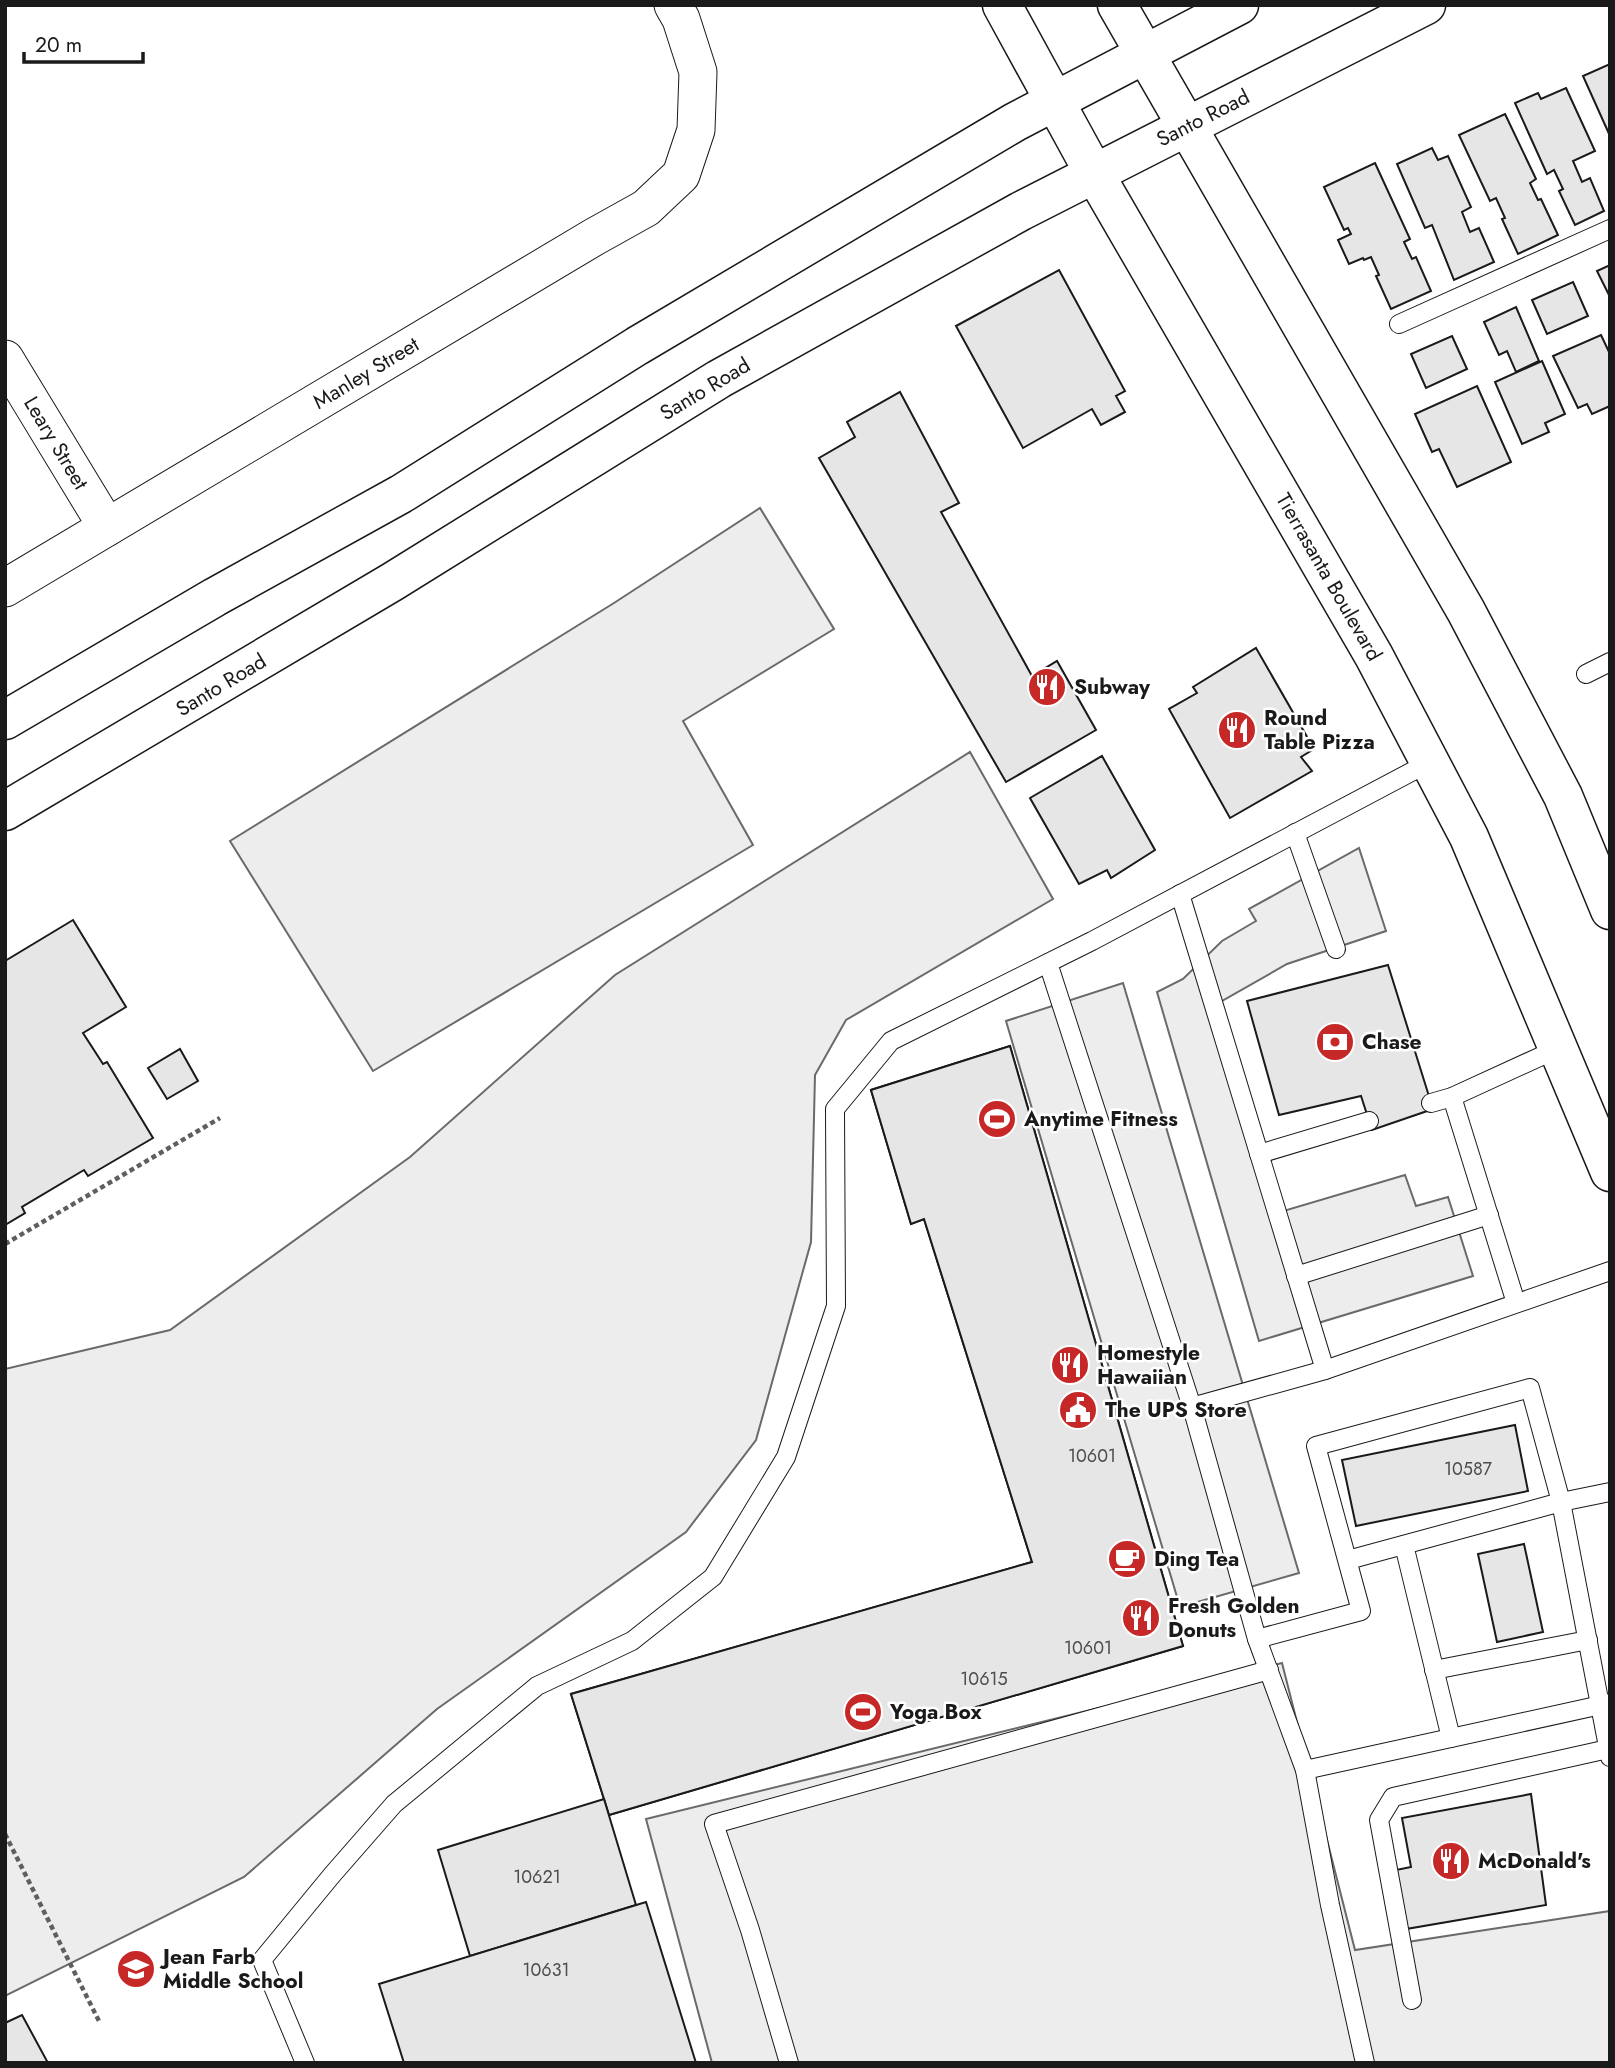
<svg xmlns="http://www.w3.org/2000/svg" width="1615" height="2068" font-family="Jost,sans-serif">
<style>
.built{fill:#ededed;stroke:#6a6a6a;stroke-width:2}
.building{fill:#e6e6e6;stroke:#1a1a1a;stroke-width:2}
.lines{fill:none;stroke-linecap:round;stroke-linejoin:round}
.lane-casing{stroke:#1a1a1a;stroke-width:20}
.street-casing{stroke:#1a1a1a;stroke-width:39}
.secondary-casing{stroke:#1a1a1a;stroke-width:41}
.primary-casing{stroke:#1a1a1a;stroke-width:41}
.path{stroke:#5f5f5f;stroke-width:4.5;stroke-dasharray:5 3.5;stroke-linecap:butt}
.lane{stroke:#fff;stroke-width:18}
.street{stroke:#fff;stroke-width:37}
.secondary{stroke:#fff;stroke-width:38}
.primary{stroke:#fff;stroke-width:38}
.labels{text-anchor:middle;stroke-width:5;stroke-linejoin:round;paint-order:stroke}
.number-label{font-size:18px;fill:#4d4d4d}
.street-label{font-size:21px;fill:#1a1a1a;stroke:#fff}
.poi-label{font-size:21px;font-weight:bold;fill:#1a1a1a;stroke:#fff;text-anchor:start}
</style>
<rect width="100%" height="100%" fill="#fff"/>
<g class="built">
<polygon points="760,508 834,629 683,721 753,845 373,1071 230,841 614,603"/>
<polygon points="970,752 1053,899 846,1020 815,1075 811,1242 756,1440 686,1532 437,1709 244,1877 5,1996 5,1369 170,1330 410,1157 615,975"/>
<polygon points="1359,848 1386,931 1287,964 1208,1009 1270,1215 1405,1175 1416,1206 1448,1197 1473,1276 1259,1341 1157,992 1183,979 1222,941 1256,921 1249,909"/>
<polygon points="1123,983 1299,1573 1180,1607 1006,1021"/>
<polygon points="1282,1663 1355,1950 1610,1911 1610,2063 712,2063 646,1819"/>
</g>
<g class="building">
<polygon points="1610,64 1610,136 1583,76"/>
<polygon points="1566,88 1595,151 1573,161 1582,182 1590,178 1604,211 1575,225 1559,191 1563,189 1554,170 1547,174 1515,103 1538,93 1541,99"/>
<polygon points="1505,114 1536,179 1530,183 1538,200 1541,199 1558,235 1518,254 1502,219 1505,218 1496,198 1490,201 1459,135"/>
<polygon points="1432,148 1438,160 1448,156 1471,207 1462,212 1470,232 1479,228 1494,262 1454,280 1432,225 1425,228 1397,164"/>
<polygon points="1375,163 1410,239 1404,242 1412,259 1416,257 1431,291 1391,309 1376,276 1379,275 1371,257 1364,260 1363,258 1349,264 1338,240 1351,234 1348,228 1344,230 1324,187"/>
<polygon points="1610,265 1610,297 1597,271"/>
<polygon points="1059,270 1125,391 1116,396 1125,412 1101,425 1092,409 1023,448 956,326"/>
<polygon points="1573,282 1588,316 1547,334 1532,300"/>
<polygon points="1516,307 1539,361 1516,372 1507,351 1499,355 1484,322"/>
<polygon points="1601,335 1610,354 1610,406 1592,414 1587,404 1578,408 1553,356"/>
<polygon points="1452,336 1467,369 1426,388 1411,354"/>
<polygon points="1542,361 1565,414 1545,423 1549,432 1522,444 1495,382"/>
<polygon points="1477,386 1511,462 1457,487 1439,449 1432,452 1415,414"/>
<polygon points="900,392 959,503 941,512 1032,676 1057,661 1096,730 1006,782 819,458 855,437 847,422"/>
<polygon points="1256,648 1314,749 1301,757 1312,771 1230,818 1169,709 1197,693 1193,687"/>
<polygon points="1102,756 1155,850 1111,878 1107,870 1079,884 1030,798"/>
<polygon points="73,920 126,1007 83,1033 103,1064 107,1062 153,1138 88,1176 84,1170 22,1207 25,1213 5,1225 5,961"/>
<polygon points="1388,965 1433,1109 1372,1130 1361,1096 1279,1115 1247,1001"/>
<polygon points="1010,1046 1183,1646 609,1815 571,1694 1032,1562 924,1219 911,1224 871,1090"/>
<polygon points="1010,1046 1183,1646 609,1815 571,1694 1032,1562 924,1219 911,1224 871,1090"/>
<polygon points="180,1049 198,1081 167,1099 148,1068"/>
<polygon points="1515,1425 1528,1491 1356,1526 1342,1460"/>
<polygon points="1524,1544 1543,1632 1497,1642 1478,1554"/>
<polygon points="1531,1794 1546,1905 1406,1929 1396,1870 1411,1867 1402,1818"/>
<polygon points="604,1799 636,1905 470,1956 438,1850"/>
<polygon points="646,1902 696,2063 404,2063 379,1984"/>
<polygon points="22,2015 48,2063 5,2063 5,2023"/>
</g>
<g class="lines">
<defs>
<g id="lane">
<polyline points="1399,324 1610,229"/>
<polyline points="1586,674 1610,662"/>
<polyline points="1295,833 1336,949"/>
<polyline points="1180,894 1325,1370"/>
<polyline points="1048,963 1192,1407 1257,1639 1305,1770 1330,1905 1365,2063"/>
<polyline points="1452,1097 1516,1303"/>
<polyline points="1431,1103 1452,1097 1559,1048"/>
<polyline points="1259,1154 1369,1121"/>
<polyline points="1296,1276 1489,1215"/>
<polyline points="1192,1407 1325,1370 1610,1271"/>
<polyline points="1610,1492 1561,1502 1610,1757"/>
<polyline points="1404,1545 1451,1738"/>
<polyline points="1257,1639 1361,1611 1316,1446 1530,1388 1561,1502 1348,1560"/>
<polyline points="1434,1670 1588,1640"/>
<polyline points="1305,1770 1610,1703"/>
<polyline points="1412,2000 1379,1820 1393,1797 1608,1749"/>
<polyline points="305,2063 262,1960 332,1875 394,1804 537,1686 632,1641 713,1577 786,1457 836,1306 835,1109 891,1041 1092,941 1430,762"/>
<polyline points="789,2063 750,1930 714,1824 1269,1670"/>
</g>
<g id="street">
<polyline points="5,359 107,527"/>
<polyline points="5,588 594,237 646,208 681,175 696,130 698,72 681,19 673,5"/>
</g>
<g id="secondary">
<polyline points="1002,5 1094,173 1374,656 1469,837 1610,1172"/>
<polyline points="1117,5 1466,611 1563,796 1610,910"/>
</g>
<g id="primary">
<polyline points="5,720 215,597 401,494 637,346 1015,122 1239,5"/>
<polyline points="5,811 392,582 719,379 1021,211 1426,5"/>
</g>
</defs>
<use href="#lane" class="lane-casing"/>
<use href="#street" class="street-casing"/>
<use href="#secondary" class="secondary-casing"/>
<use href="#primary" class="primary-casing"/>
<g class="path">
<polyline points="5,1244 220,1118"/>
<polyline points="5,1834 100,2023"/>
</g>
<use href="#lane" class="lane"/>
<use href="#street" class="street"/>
<use href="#secondary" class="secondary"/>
<use href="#primary" class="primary"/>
</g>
<defs>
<symbol id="restaurant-disc" viewBox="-11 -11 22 22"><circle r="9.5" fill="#c62828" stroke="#fff"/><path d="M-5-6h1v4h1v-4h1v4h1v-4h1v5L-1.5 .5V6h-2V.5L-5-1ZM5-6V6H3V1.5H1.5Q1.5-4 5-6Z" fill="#fff"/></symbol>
<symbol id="bank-disc" viewBox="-11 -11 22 22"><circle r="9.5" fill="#c62828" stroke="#fff"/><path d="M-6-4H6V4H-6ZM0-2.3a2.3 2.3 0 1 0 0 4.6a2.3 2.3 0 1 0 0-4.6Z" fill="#fff"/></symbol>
<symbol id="stadium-disc" viewBox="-11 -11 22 22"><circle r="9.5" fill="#c62828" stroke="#fff"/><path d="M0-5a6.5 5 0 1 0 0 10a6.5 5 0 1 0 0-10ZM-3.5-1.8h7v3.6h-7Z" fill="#fff"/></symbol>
<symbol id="civic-disc" viewBox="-11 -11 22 22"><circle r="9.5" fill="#c62828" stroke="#fff"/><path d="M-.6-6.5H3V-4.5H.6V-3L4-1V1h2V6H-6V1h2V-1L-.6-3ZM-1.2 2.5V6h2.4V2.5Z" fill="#fff"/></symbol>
<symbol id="cafe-disc" viewBox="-11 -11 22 22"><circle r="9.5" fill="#c62828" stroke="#fff"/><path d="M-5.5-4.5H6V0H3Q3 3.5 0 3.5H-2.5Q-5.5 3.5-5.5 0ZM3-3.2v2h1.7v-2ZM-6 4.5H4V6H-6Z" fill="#fff"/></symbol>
<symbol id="school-disc" viewBox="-11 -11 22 22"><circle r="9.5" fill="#c62828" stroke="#fff"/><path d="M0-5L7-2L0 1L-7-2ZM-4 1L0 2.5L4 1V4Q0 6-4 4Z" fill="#fff"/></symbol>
</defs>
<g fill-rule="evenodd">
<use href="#restaurant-disc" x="1025" y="665" width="44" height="44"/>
<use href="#restaurant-disc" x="1215" y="708" width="44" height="44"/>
<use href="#bank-disc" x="1313" y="1020" width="44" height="44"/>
<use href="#stadium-disc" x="975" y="1097" width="44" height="44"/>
<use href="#restaurant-disc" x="1048" y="1343" width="44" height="44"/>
<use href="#civic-disc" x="1056" y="1388" width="44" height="44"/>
<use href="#cafe-disc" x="1105" y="1537" width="44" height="44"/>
<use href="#restaurant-disc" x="1119" y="1596" width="44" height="44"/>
<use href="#stadium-disc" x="841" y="1690" width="44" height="44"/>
<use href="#restaurant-disc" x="1429" y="1839" width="44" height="44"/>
<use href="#school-disc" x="114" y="1947" width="44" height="44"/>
</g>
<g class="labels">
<g class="number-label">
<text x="1092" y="1462">10601</text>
<text x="1468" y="1475">10587</text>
<text x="1088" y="1654">10601</text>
<text x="984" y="1685">10615</text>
<text x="537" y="1883">10621</text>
<text x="546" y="1976">10631</text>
</g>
<g class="street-label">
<text transform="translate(1203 118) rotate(-27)" y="7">Santo Road</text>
<text transform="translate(366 373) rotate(-31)" y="7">Manley Street</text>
<text transform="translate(705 389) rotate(-31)" y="7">Santo Road</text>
<text transform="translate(56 443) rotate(59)" y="7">Leary Street</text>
<text transform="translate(1329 577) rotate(60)" y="7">Tierrasanta Boulevard</text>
<text transform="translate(221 685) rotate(-31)" y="7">Santo Road</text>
</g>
<g class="poi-label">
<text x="1074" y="694">Subway</text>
<text x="1264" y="725">Round<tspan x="1264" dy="24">Table Pizza</tspan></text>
<text x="1362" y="1049">Chase</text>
<text x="1024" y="1126">Anytime Fitness</text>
<text x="1097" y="1360">Homestyle<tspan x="1097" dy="24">Hawaiian</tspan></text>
<text x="1105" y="1417">The UPS Store</text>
<text x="1154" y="1566">Ding Tea</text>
<text x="1168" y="1613">Fresh Golden<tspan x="1168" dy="24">Donuts</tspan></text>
<text x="890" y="1719">Yoga Box</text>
<text x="1478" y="1868">McDonald's</text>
<text x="163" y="1964">Jean Farb<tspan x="163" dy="24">Middle School</tspan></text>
</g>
</g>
<rect width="1615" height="2068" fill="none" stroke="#1a1a1a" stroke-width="14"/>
<path d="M24 52v10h119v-10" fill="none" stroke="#1a1a1a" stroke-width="3.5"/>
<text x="35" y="52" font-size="21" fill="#1a1a1a" stroke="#ffffff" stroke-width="5" paint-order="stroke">20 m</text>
</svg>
